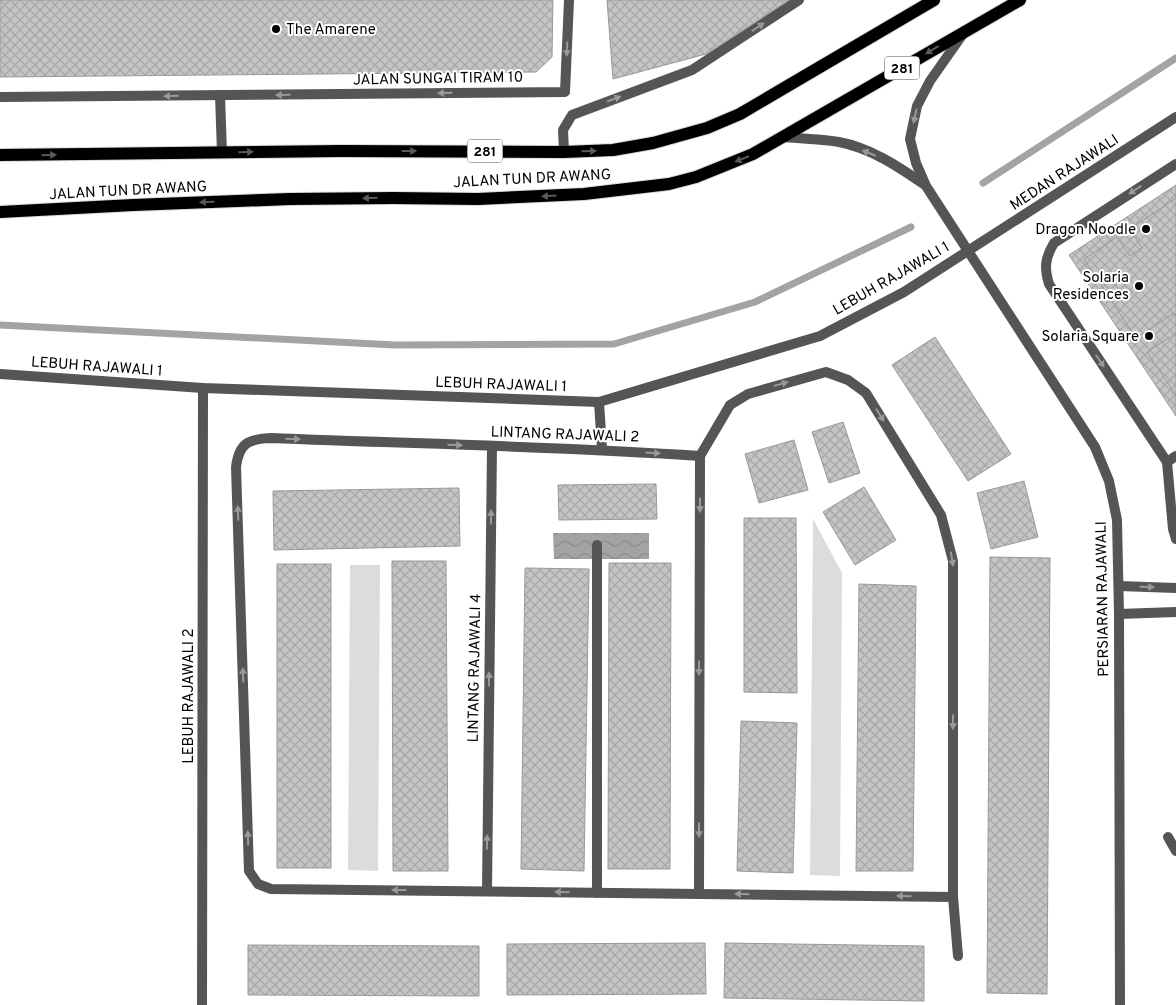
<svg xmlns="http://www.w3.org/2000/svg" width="1176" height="1005" font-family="Overpass,sans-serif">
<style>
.green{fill:#dcdcdc}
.water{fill:url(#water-waves)}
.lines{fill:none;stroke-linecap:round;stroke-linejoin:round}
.stream{stroke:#a3a3a3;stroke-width:7}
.building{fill:url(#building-cross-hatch);stroke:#999}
.primary-casing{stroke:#dbdbdb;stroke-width:14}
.lane{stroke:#555;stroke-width:10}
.street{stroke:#555;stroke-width:10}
.primary{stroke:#000;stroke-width:12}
.oneway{fill:#999}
.oneway2{fill:#595959}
.poi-dot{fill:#000;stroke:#fff;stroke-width:2}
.labels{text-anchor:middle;stroke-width:4;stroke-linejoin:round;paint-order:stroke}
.shield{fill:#fff;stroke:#4c4c4c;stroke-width:1}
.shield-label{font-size:14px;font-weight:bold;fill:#000}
.poi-label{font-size:15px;fill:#000;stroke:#fff;text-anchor:end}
.street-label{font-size:15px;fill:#000;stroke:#fff}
</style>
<defs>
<pattern id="water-waves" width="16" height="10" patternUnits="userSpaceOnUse" patternTransform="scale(1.25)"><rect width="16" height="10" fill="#a3a3a3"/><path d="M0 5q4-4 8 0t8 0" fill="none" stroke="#8b8b8b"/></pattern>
<pattern id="building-cross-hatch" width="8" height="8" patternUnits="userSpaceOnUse" patternTransform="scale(1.25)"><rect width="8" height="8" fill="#c4c4c4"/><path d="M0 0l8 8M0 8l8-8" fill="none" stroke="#a7a7a7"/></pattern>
</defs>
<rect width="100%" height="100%" fill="#fff"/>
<g class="green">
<polygon points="813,519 842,573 840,876 810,875"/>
<polygon points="350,565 380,565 378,871 348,870"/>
</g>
<polygon class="water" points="553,533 649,533 649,559 554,559"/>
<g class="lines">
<g class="stream">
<polyline points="983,183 1176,58"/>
<polyline points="0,325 395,345 614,344 755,302 911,227"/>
</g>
</g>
<g class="building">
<polygon points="0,0 553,0 552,57 536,72 0,77"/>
<polygon points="607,0 789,0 706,54 613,79"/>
<polygon points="1176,185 1176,416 1069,255"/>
<polygon points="1176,198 1176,316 1174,313 1136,338 1084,259 1117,237 1130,256 1142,248 1130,229"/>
<polygon points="1176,333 1176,395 1147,352"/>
<polygon points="935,337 1011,454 968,481 892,365"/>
<polygon points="843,422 860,473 829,483 812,432"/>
<polygon points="794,440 808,490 759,503 745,454"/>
<polygon points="1024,481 1038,537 991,549 977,493"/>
<polygon points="656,484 657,519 559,520 558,485"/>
<polygon points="864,487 896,540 855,565 823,512"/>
<polygon points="459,488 460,546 274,550 273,491"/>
<polygon points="744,518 796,518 797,693 744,692"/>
<polygon points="990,557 1050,558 1047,994 987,993"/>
<polygon points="392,561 446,561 448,871 393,871"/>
<polygon points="609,563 671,563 670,869 608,869"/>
<rect x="277" y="564" width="54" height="304"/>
<polygon points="525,568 589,569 584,871 521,869"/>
<polygon points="859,584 916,586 913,871 856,871"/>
<polygon points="741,721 797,723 793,873 737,871"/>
<polygon points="705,943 706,994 507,995 507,944"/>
<polygon points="725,943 924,946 924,1001 724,998"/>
<polygon points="248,945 479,946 479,996 248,995"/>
</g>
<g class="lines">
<defs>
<g id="primary">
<polyline points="0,155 341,151 564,152 613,150 653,143 707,128 740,114 934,0"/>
<polyline points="0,212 133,205 290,199 393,198 478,199 584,194 669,184 696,177 753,154 1020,0"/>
</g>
</defs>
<use href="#primary" class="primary-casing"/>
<g class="lane">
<polyline points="220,95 222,153"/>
<polyline points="0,97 565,92 569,0"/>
<polyline points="564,152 563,130 572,115 692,70 799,0"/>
<path d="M1176,164L1054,243C1045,258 1044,268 1049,284L1167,462L1173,529L1176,539"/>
<polyline points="1167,462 1176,456"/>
<polyline points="597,545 597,893"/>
</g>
<g class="street">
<polyline points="963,34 930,81 917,106 910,139 916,163 926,186 1095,447 1109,481 1117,520 1119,614 1120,1005"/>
<path d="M785,137C803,139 822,139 839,142C871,148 899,167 925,185"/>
<polyline points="0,374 203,388 599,402 820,336 904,292 1176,117"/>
<polyline points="599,402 602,449"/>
<polyline points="1119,586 1176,588"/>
<polyline points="1119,614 1176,612"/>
<polyline points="1168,837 1176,851"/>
<polyline points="487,891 492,447"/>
<polyline points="699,893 700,456"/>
<path d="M953,897L271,889L258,884L249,871L236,467C239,443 248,439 271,438C414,444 557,446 700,456L730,405L748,394L826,372L848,380L866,393L941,515L953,561V897L958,956"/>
<polyline points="202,1005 203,388"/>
</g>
<use href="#primary" class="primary"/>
</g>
<defs><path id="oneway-solid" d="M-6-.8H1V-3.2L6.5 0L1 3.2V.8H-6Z" transform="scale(1.25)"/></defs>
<g class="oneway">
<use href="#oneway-solid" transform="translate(758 27) rotate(-33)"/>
<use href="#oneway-solid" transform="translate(567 49) rotate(93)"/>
<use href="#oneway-solid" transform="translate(445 93) rotate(179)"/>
<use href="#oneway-solid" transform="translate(283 95) rotate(179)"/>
<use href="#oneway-solid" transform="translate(171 96) rotate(179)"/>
<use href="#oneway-solid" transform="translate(614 99) rotate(-21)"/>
<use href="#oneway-solid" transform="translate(915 116) rotate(102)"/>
<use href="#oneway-solid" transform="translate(869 153) rotate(-158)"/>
<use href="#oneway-solid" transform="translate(1135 190) rotate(147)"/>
<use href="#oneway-solid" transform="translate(1100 361) rotate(56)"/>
<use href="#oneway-solid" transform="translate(781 384) rotate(-16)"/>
<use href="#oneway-solid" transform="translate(880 415) rotate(58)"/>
<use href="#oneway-solid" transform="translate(293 439) rotate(2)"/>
<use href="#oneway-solid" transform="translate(455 445) rotate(2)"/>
<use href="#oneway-solid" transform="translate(653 453) rotate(4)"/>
<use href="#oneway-solid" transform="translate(700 505) rotate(90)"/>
<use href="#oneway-solid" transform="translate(238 513) rotate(-92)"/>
<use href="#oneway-solid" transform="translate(491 517) rotate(-89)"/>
<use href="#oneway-solid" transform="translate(952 559) rotate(81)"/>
<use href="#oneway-solid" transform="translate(1147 587) rotate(2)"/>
<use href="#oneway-solid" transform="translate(699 668) rotate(90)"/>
<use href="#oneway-solid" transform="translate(243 675) rotate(-92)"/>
<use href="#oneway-solid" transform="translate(489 679) rotate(-89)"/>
<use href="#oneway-solid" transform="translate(953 722) rotate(90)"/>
<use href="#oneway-solid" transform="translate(699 830) rotate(90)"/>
<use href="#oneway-solid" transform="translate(248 838) rotate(-92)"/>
<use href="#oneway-solid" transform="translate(487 842) rotate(-89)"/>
<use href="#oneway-solid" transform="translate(399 890) rotate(-180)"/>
<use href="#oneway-solid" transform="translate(562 892) rotate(-179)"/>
<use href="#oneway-solid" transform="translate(742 894) rotate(-179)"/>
<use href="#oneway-solid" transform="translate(904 896) rotate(-179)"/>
</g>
<g class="oneway2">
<use href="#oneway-solid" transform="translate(932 50) rotate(149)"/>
<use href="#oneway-solid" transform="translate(409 151)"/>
<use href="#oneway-solid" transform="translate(589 151) rotate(-2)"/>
<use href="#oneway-solid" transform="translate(246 152) rotate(-1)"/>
<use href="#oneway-solid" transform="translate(49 155) rotate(-1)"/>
<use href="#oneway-solid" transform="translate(742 159) rotate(158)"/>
<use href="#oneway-solid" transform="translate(549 196) rotate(177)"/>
<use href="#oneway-solid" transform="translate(370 198) rotate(179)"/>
<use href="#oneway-solid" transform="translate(207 202) rotate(178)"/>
</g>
<g class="poi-dot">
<circle cx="276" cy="29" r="5"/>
<circle cx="1146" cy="229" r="5"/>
<circle cx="1139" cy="286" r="5"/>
<circle cx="1149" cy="336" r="5"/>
</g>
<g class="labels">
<g class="shield">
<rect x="884.5" y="56.5" width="35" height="23" rx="4"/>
<rect x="467.5" y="139.5" width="35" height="23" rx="4"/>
</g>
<g class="shield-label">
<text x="902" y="73">281</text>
<text x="485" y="156">281</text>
</g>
<g class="poi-label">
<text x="286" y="34" text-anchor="start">The Amarene</text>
<text x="1136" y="234">Dragon Noodle</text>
<text x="1129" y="282">Solaria<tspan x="1129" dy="17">Residences</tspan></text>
<text x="1139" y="341">Solaria Square</text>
</g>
<g class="street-label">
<text transform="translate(438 78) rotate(-1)" y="5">JALAN SUNGAI TIRAM 10</text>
<text transform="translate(1064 172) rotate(-33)" y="5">MEDAN RAJAWALI</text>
<text transform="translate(532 178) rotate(-3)" y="5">JALAN TUN DR AWANG</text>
<text transform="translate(128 190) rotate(-3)" y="5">JALAN TUN DR AWANG</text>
<text transform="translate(891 278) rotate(-30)" y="5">LEBUH RAJAWALI 1</text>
<text transform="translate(97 366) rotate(4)" y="5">LEBUH RAJAWALI 1</text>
<text transform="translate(501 384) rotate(2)" y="5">LEBUH RAJAWALI 1</text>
<text transform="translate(565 434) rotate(2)" y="5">LINTANG RAJAWALI 2</text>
<text transform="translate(1102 599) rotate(-91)" y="5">PERSIARAN RAJAWALI</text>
<text transform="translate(474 668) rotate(-89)" y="5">LINTANG RAJAWALI 4</text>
<text transform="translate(188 696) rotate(-90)" y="5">LEBUH RAJAWALI 2</text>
</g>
</g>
</svg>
